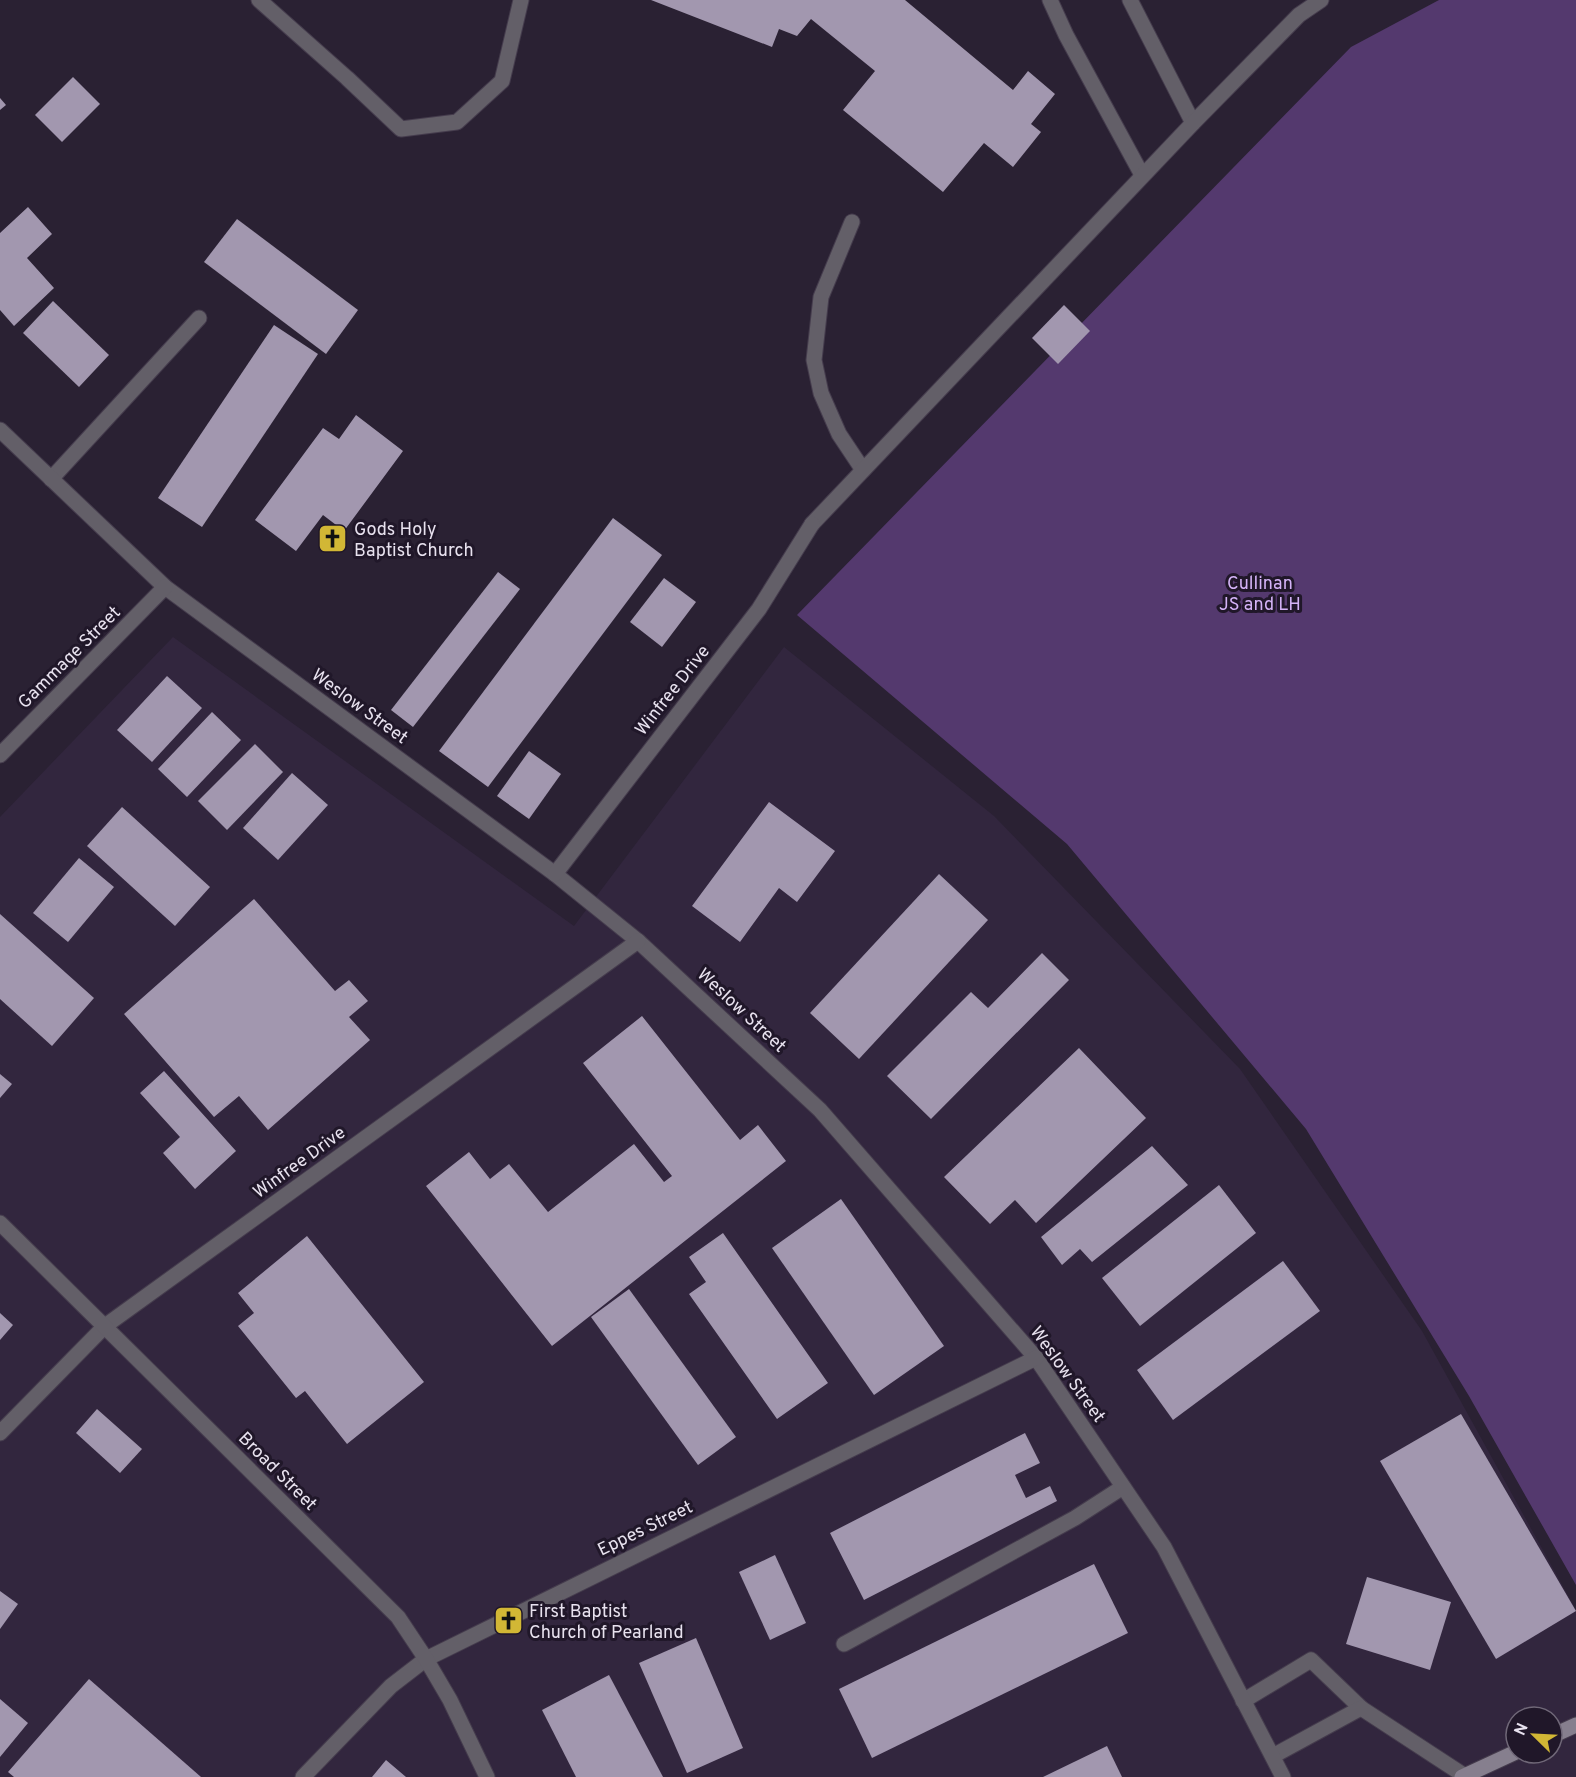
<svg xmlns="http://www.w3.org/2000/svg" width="1576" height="1777" font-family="Overpass,sans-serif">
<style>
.built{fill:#32263e;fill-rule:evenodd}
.green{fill:#54396e}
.building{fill:#a297af}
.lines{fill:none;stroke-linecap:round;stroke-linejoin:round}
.service-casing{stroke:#453c4d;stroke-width:17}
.minor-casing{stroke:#453c4d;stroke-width:17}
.tertiary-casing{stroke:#453c4d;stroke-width:17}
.secondary-casing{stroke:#453c4d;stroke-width:17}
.service{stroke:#635f68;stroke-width:15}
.minor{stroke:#635f68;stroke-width:15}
.tertiary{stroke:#635f68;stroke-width:15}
.secondary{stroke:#867f8e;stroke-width:15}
.labels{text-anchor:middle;stroke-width:6;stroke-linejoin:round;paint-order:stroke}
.poi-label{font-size:18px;fill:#e8e2ef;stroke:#201729;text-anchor:start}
.park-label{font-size:18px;fill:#d4b3f7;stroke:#201729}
.street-label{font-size:18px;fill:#e8e2ef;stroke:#201729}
</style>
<rect width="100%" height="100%" fill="#2a2133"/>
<path class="built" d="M173,637L574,926L784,647L994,816L1240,1069L1422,1331L1576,1610V1777H0V817ZM1516,1717H1552V1753H1516Z"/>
<polygon class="green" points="1439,0 1576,0 1576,1585 1469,1396 1306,1129 1067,844 797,615 1351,47"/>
<g class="building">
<polygon points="651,0 905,0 1013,90 1028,71 1055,94 1031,124 1041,132 1013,167 984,143 943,192 843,110 875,71 811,19 797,36 779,29 772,47"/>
<polygon points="73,77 100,104 62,142 35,115"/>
<polygon points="0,98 6,105 0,110"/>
<polygon points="28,207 52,234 27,258 54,288 14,326 0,310 0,233"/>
<polygon points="237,219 358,310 326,354 204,262"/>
<polygon points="53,301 109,355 79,387 23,333"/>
<polygon points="1064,305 1090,331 1058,364 1032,338"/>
<polygon points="274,325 318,354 202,527 158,498"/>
<polygon points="356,415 403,451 344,531 323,515 296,551 255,520 323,428 339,439"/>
<polygon points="613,518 662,555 488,787 439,751"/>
<polygon points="498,572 520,589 413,727 391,710"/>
<polygon points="664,578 696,602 662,647 630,622"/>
<polygon points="167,676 202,708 152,762 117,730"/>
<polygon points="212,712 241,740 187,797 158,769"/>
<polygon points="255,744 283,772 227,830 198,801"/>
<polygon points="529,751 561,774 529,819 497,796"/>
<polygon points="292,773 328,805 278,860 243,828"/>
<polygon points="769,802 835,851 797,902 779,888 740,942 692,906"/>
<polygon points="122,807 210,887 175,926 87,846"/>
<polygon points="79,858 114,887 68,942 33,913"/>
<polygon points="939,874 988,920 859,1059 810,1013"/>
<polygon points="254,899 335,991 349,980 368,1001 349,1017 370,1040 268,1130 239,1096 214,1117 124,1014"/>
<polygon points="0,914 94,998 52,1046 0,999"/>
<polygon points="1042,953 1069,980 931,1119 887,1076 971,992 988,1008"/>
<polygon points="642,1016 740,1140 758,1125 786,1161 552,1346 426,1186 469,1152 490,1179 509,1164 548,1212 634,1144 664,1182 672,1176 583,1063"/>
<polygon points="1079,1048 1146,1118 1036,1223 1015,1200 990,1224 944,1177"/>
<polygon points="164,1071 236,1151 195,1189 163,1153 180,1137 140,1093"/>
<polygon points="0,1074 12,1084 0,1098"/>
<polygon points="1152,1146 1188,1185 1092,1262 1080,1249 1062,1265 1041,1237"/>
<polygon points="1219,1185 1256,1233 1140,1326 1102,1278"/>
<polygon points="841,1199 944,1346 874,1395 772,1248"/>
<polygon points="723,1233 828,1383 777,1419 689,1294 706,1282 689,1257"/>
<polygon points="307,1236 424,1382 347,1444 305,1391 296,1398 238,1326 254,1313 238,1293"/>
<polygon points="1283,1261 1320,1311 1173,1420 1137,1370"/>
<polygon points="629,1289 736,1437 698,1465 591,1317"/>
<polygon points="0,1313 13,1325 0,1340"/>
<polygon points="97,1409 142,1449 120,1473 76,1433"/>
<polygon points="1461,1414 1576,1611 1496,1659 1380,1461"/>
<polygon points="1025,1433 1040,1463 1015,1475 1026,1498 1050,1486 1057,1501 864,1600 830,1533"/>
<polygon points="775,1555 806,1623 770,1640 739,1572"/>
<polygon points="1094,1564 1128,1633 872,1758 839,1689"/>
<polygon points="1367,1577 1451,1602 1430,1670 1346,1644"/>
<polygon points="0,1591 18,1604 0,1629"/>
<polygon points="696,1638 743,1748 687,1773 639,1663"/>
<polygon points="609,1675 663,1777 576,1777 542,1710"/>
<polygon points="89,1679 201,1777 14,1777 8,1772"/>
<polygon points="0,1699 28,1723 0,1757"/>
<polygon points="1107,1746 1122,1777 1043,1777"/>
<polygon points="386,1760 406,1777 372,1777"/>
</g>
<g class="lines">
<defs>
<g id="service">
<polyline points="259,0 347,78 401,129 457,122 502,81 521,0"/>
<polyline points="1050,0 1066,35 1142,175"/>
<polyline points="1130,0 1193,123"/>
<polyline points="852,222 821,297 814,360 821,393 839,434 863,470"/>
<polyline points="51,479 199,318"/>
<polyline points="812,524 1193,123 1299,15 1321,0"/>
<polyline points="844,1644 1075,1518 1123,1487"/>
<polyline points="1243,1701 1311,1660 1361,1708"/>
<polyline points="1273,1756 1361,1708 1465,1776"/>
</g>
<g id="minor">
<polyline points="0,430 165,587 555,874 638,941 820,1110 1036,1358 1164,1547 1283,1777"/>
<polyline points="0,755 165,587"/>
<polyline points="555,874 759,609 812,524"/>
<polyline points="0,1433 105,1326 638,941"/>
<polyline points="303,1777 391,1686 426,1659 1036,1358"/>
</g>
<polyline id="tertiary" points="0,1223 398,1617 426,1659 450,1700 487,1777"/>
<g id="secondary">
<polyline points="1552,1736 1576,1725"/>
<polyline points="1462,1777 1516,1752"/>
</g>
</defs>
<use href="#service" class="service-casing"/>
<use href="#minor" class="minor-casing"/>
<use href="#tertiary" class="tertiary-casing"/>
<use href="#secondary" class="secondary-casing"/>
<use href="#service" class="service"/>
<use href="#minor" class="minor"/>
<use href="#tertiary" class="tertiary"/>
<use href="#secondary" class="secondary"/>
</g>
<defs>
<symbol id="church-square" viewBox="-11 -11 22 22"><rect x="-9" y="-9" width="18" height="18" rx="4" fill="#d2b735" stroke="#201729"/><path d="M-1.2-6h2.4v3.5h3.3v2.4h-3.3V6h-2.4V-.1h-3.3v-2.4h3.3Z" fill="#111"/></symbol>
</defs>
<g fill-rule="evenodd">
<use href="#church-square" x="316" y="522" width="33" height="33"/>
<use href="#church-square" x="492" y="1604" width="33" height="33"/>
</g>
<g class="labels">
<g class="poi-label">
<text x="354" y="535">Gods Holy<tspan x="354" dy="21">Baptist Church</tspan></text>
<text x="529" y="1617">First Baptist<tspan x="529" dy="21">Church of Pearland</tspan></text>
</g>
<g class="park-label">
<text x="1260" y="589">Cullinan<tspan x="1260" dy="21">JS and LH</tspan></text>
</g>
<g class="street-label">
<text transform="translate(69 657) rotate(-45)" y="6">Gammage Street</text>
<text transform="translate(672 690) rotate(-52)" y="6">Winfree Drive</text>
<text transform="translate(360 706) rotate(36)" y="6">Weslow Street</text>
<text transform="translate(742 1010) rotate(43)" y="6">Weslow Street</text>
<text transform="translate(299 1162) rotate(-36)" y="6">Winfree Drive</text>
<text transform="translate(1068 1374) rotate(54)" y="6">Weslow Street</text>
<text transform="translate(278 1471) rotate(45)" y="6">Broad Street</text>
<text transform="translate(645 1528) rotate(-26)" y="6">Eppes Street</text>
</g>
</g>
<g transform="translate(1534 1735) rotate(294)"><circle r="28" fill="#201729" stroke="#706878" stroke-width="1.5"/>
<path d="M0-4.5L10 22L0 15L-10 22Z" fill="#d2b735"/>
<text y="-9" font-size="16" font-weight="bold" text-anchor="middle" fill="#e8e2ef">N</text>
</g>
</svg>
